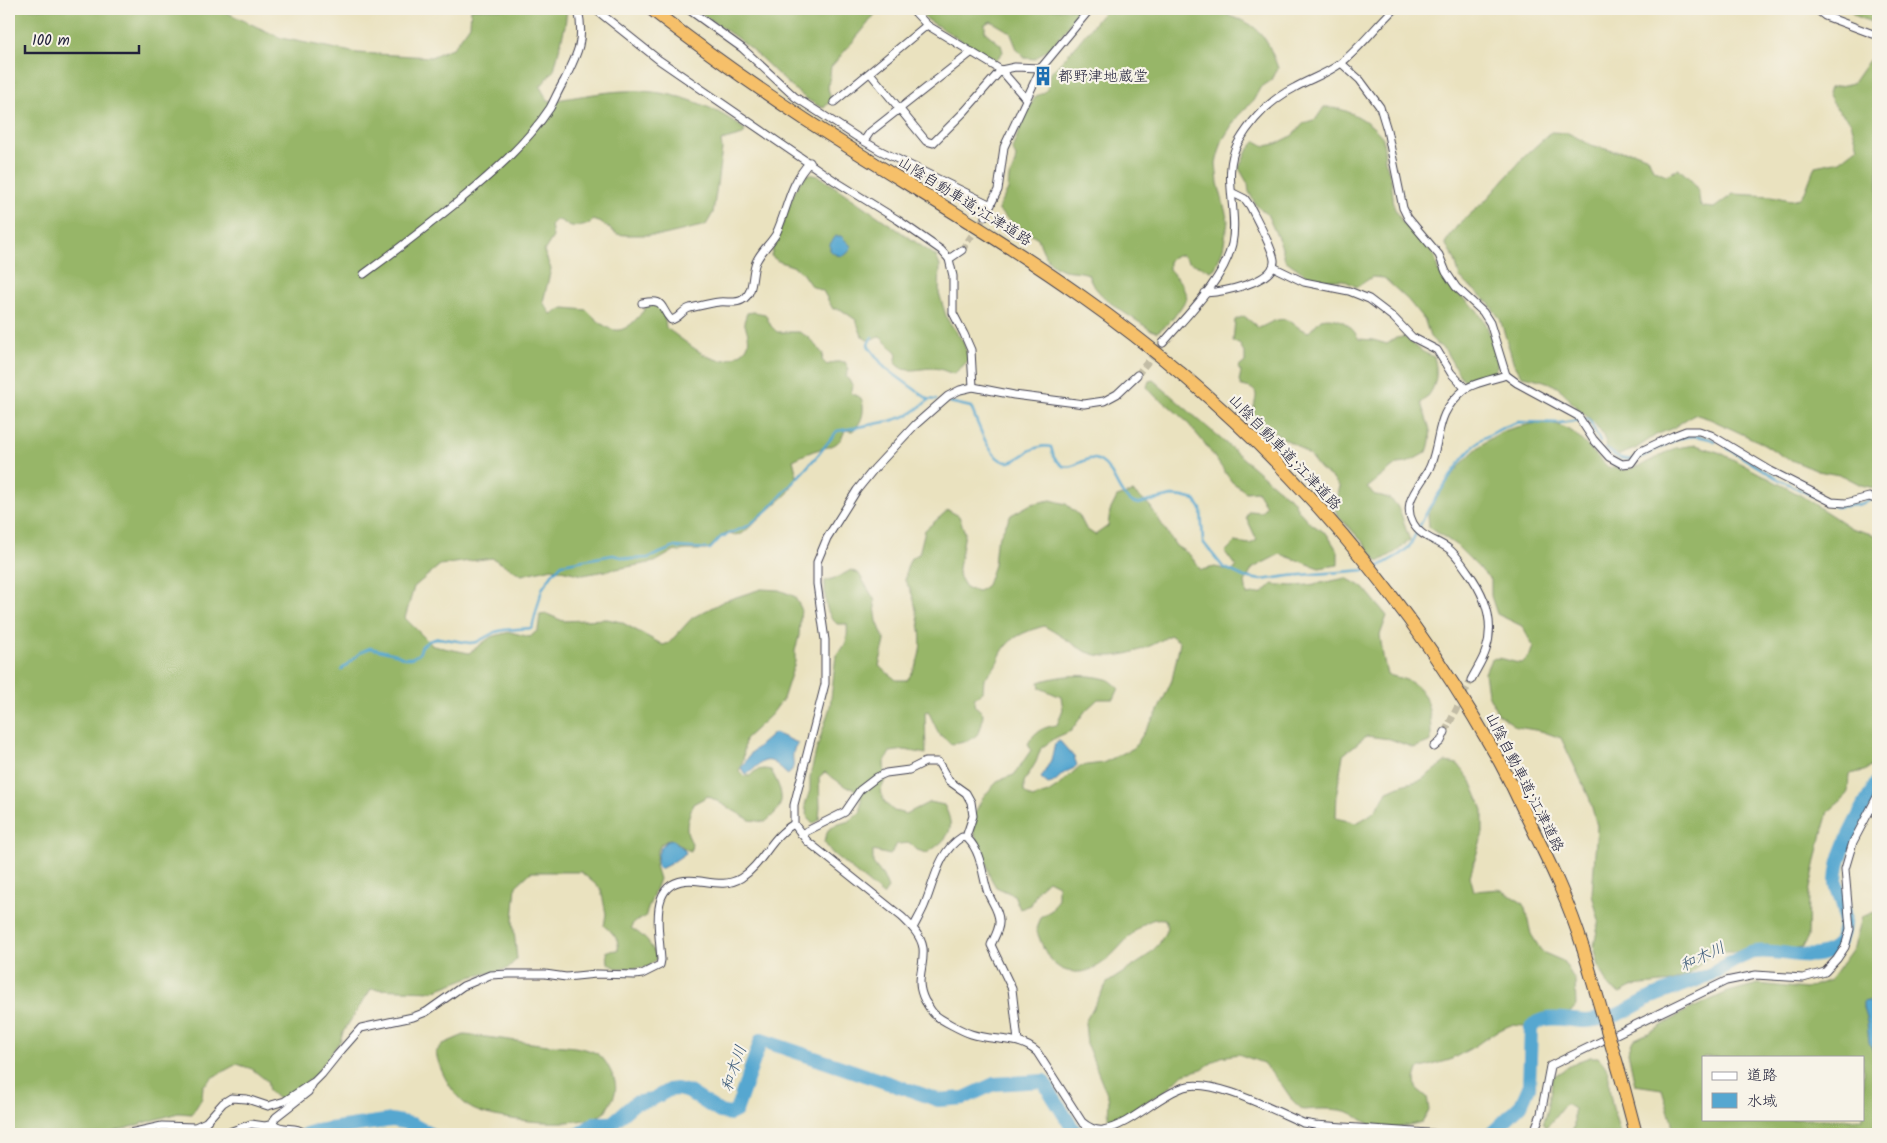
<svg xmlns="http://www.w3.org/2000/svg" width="1887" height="1143" font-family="Kalam,'Klee One',sans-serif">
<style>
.forest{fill:#97b668;stroke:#5c6c52;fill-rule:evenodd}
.water{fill:#56a7d0;stroke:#3c6486}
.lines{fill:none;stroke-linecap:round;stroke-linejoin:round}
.stream{stroke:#56a7d0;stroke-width:2.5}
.river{stroke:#56a7d0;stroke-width:14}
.street-tunnel{stroke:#c2bca5;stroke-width:7;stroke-dasharray:7 3.5;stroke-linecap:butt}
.street-casing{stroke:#403f4f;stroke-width:9}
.highway-casing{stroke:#403f4f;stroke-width:14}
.street{stroke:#fff;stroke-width:7}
.highway{stroke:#f6c06b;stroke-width:12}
.highway-bridge-casing{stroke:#403f4f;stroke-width:14;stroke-linecap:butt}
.highway-bridge{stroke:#f6c06b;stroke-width:12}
.labels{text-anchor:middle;stroke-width:4.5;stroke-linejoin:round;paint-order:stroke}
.poi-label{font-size:15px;fill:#22223b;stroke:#f7f3e8;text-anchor:start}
.street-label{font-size:15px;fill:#22223b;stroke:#f7f3e8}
.water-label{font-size:16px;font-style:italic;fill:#375777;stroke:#f7f3e8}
</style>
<rect width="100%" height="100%" fill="#f7f3e8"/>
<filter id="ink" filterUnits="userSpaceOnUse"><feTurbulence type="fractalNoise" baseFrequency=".02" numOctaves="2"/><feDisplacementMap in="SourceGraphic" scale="10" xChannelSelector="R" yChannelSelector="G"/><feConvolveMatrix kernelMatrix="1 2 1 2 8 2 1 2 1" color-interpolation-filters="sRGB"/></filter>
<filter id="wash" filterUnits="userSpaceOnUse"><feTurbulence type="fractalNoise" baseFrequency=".0096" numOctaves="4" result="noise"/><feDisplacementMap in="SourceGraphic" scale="20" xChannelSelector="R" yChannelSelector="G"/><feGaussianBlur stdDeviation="1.12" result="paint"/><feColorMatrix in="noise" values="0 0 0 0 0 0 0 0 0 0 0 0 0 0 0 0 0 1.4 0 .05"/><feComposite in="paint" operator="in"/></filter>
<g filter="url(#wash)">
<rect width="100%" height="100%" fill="#eae2bf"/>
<g class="forest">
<path d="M9,9H219L281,38L357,53L431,57L454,47L470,25L471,9H567L565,26L554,70L540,87L548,101C573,98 599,92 624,91C667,89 712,103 745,130L743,135L721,141L722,149L713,213L706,225L664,235H625L617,234L602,223L593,220C587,227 577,228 568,225C563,223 562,220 556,220L551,225L553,237L544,251L551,269L543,302L551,314L564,308L587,310C613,338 624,337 647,306L654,305L660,307L664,313L666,328C680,337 703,358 719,360C726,361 735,357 741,353C753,346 748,333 744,322L747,313L754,312L765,314L771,326L777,332H799L808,337L823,354L822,360L827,365L835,362H845L849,369L846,376L853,386L851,393L861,398C866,410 862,424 852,431L845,430C840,445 833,446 820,449C812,451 801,456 793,460L797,476L788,493L742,534L733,535L725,533L707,550H686L672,552L655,562L583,575L552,568L522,575L492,558L440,565L414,587L405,618L433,646L469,653L491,637L510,632L530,637L538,630L540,615L547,614L563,621L607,619L621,622L663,645L669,643L692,618L724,601L761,589L779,590L794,596L801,608L799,636L795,651V662L783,699L771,715L745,739L743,760L739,771L744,776H750C756,769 762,768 771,770C783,793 788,805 765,822L750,820L708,796L693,804C688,819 683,829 692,843L691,851C682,849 678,840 669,839L661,844L657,852L655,866L659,879L645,917L633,923L631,928C644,936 652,944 657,959L648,967L632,968H616L608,963L607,951L618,950C620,939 612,932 604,926L606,914L601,889L581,872H531L516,886L513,921L517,959L507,969L470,977L433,991L371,989L343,1032L340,1041L327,1059L314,1076L288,1099H278L269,1091L267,1081L252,1069L237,1064L213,1077L203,1086L202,1098L192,1114L178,1113L106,1134H12L9,1132Z"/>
<path d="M695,9H879L862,31L831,67L828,88L831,100L824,108C799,100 768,62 746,45C730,32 712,21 695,9Z"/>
<polygon points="917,9 981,9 983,10 1078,9 1067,28 1053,45 1035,59 1024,58 1017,49 1010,32 991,21 985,24 985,32 1001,45 1003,52 995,61 928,20"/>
<path d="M1106,9H1222C1227,17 1233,17 1241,20C1264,29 1270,47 1278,68L1272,80L1260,88L1253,101L1237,117L1222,141L1216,163L1218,183L1228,221L1223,249L1215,268L1211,271L1189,262L1183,256L1179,255L1169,260V269L1181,283L1187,297C1179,312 1171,322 1157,332L1149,329C1127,313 1097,300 1088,274C1078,270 1069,272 1061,269C1047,264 1042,250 1038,238L1011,222L999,211V206L1008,190L1009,177L1014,167L1016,157L1012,149L1027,111L1036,96C1048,92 1050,87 1049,75L1073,49Z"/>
<polygon points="1849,9 1878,9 1878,25 1854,15"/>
<path d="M1878,54V489L1861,485L1844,476L1818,471L1784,457L1764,444L1710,419L1694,414L1673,428L1656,435L1635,449L1619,455L1608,449C1602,427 1591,420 1575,406C1570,401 1567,395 1562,391C1553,382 1535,378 1522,376L1514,364L1500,319L1488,302L1460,278L1455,260L1445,243L1457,226L1485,201L1525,156L1551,132L1568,133L1591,145L1613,151L1635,152L1648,157L1653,169L1666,175L1679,169C1693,182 1699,185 1700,205L1703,207L1714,208L1733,194L1772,196L1791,200L1800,198L1805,192L1815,166L1840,161L1858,147L1851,122L1836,108L1828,93L1830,88L1853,83L1869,60Z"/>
<path d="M1324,107C1345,107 1370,120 1383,138L1385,160L1391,178L1394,207L1402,222L1427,246L1435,257L1438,271L1453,290L1476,309L1486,324L1498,357L1497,366L1492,376L1478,380H1465L1460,376L1445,350L1437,344L1430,337L1425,321L1408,300L1384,278L1372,277L1357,287L1343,280H1324L1309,277L1285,260L1281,245L1267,214L1256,205L1249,192L1248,184L1239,168L1247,151L1256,141L1265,146L1276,144L1292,136L1304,123L1316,119Z"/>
<path d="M808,174L819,176L936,256L940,266L939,293L947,319L963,341L968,356L967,362L954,374C949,373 944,370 939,369C924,365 906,377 895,363L897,355L896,352L880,337L867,340L862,336L856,320L840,309H833L823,291L811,286L802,273L795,267L778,261L771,256C773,245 778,236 782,226C790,208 792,187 808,174Z"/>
<path d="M1244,316L1259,328C1267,325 1277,317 1287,320C1295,323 1299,330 1309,332L1321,319C1339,315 1351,325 1359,339L1373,340L1387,344L1396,338L1404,337L1423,352L1434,357C1439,374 1436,391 1421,403C1427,424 1435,430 1427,452L1407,463L1397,464L1367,488L1375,495C1403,497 1400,518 1410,540L1397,551L1378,562L1362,541L1339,517L1334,507L1340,487L1331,477L1320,469L1310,456L1297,446L1271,431L1255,428C1254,424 1253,420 1253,416C1252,401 1266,389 1241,386L1239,381L1241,372L1238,368L1245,362V355L1239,343L1233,342L1235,320Z"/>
<path d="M1153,380L1276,487L1293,500L1298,510L1310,523L1327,534L1338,552V565L1319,568L1280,554L1253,568L1245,582L1247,595L1262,593L1273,584C1299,589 1321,583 1346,578L1364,588L1387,616L1380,635L1383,656L1387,675C1394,676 1400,678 1406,680C1431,689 1431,719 1431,741L1414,748L1390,739L1366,736L1343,755L1337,791L1336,818L1356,823C1374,814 1378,809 1387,791L1405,784L1421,780L1445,762L1458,764L1471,781L1483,810V833L1470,876L1474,891L1500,889L1524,904L1531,934L1542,952L1563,961L1575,980L1576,1006L1567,1016L1545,1014L1525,1026L1511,1025L1495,1032L1475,1046L1450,1060L1418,1069L1415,1079L1416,1088L1427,1097L1429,1110L1422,1122C1407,1126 1385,1131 1369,1124C1361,1120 1354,1113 1345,1111C1331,1108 1316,1109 1303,1110L1293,1101L1282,1085L1263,1063L1238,1054L1221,1057L1202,1069L1183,1074L1168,1089L1137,1107L1116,1121L1108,1118L1109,1099L1087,1045L1085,1022L1107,983L1144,959L1159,944L1167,929L1165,919C1130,913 1115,976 1073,972C1050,970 1043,948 1036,929L1040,917L1052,910L1058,898V885L1048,880L1038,889L1031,905L1020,909L1014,895L996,887L989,875L985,855L981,850L973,831L976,811L983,797L999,780L1014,775L1031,750L1028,744C1034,731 1044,727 1057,725L1063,709L1061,697L1040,688L1039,682C1059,675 1085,673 1106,679C1111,680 1115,685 1119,688L1114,699H1098L1086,710L1071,731L1057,737L1041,748L1036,762L1024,782V792L1032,798L1048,793L1057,787L1080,766L1103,763L1134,748L1157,713L1172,680L1180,642L1170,635C1145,651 1108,665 1081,649C1068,641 1057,633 1044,626C1031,630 1014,635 1006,646C996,659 1000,665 984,678L983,692L975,697L974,705L983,713C982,736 974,742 951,744L939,734L928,711L925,712L926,754L905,750L890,752L884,763L885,780L880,792L886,804L894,811L906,814L930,802L944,805C957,830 949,838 927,853L917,850L910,843L897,844L890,855L873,851V863L883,876L888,888L883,895L832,853L824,842L828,830L836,825L849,821L861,812V796L854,789L846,787L825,772L819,777L820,806L819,820L813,824L808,819L805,805L810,790V777L816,751L830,707L836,655C847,646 848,638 847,624H837C824,612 825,598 825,581L838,577L851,570L859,574L874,599L877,621L885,641L879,666L896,680H907C924,658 923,636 916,610C914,598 911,590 905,581L907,567L911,558L919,554L925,530L948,510L959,516L965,533L958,574L967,589L979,591L987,585L994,565L996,543L1011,515L1031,504L1051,500L1066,504L1079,515L1086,529L1095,535L1108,526L1110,511L1117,497L1133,492L1150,506L1176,546L1189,554L1201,570L1215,567L1233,571L1236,567L1225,552L1235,542L1250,544L1257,540L1246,517L1249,511L1261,512L1266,506L1257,491L1246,492L1232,482L1205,444L1186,421L1168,405L1156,397L1147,387L1149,381Z"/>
<path d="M1542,422L1556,424L1573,432L1608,467L1626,470L1642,465L1675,448L1696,445L1721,453L1800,495L1851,528L1878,536V762L1864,771L1849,774L1848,792L1843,799L1828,812L1822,833L1809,893L1808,937L1802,947L1787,950L1768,945L1732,952H1716L1705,959L1689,975L1671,982L1633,986L1620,993L1608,986L1599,967L1594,946L1599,921L1592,894L1597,826L1589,797L1561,738L1541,731L1517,727L1498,714L1488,694L1485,673L1491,659C1503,656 1511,663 1522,663L1530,655L1533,646L1522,626L1497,614L1491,596V580L1456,545L1429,527L1428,515L1431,507C1449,479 1467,451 1498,434C1510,427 1529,425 1542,422Z"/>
<path d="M1874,912L1878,916V1129L1852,1124L1848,1127L1847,1134H1674L1671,1119L1662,1089L1635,1085L1628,1052L1633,1040L1655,1030L1684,1012L1728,992L1758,984L1805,989L1830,980L1854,947L1862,917ZM1703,1057H1863V1119H1703Z"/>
<path d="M464,1035C493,1037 520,1042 548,1045C564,1046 581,1046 596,1053C603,1056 609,1067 612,1074C617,1083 617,1093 611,1102C609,1105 607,1109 605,1112C584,1130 499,1121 475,1110C456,1102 439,1072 436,1052L443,1044Z"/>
<path d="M1590,1057H1598C1612,1072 1608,1076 1610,1094C1612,1108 1617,1121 1620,1134H1571L1574,1127V1109L1566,1104C1558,1111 1554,1122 1545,1127L1543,1124C1550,1109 1549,1092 1554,1076L1576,1062Z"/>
</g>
<g class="water">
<path d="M836,236H841L851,246C849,257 838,259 830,250V244Z"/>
<path d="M774,733L798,743C797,745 794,747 794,750C790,760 798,765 788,775C782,771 779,765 773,762C761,756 755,772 745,774L741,768L752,752Z"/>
<path d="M1059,740L1074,757L1077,765C1073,770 1071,769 1066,772C1058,776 1057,783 1048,784L1041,778L1051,760L1055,744Z"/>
<path d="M673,840L684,849L686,853L670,864L660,869L658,868C655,858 659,847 667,841Z"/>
<polygon points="1878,999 1878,1064 1869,1042 1867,1022 1863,1008 1863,1002"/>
</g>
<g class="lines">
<g class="stream">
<polyline points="872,337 868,344 869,347 885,368 928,399 936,400"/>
<path d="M949,402L971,407C977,421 990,463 1008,462C1015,462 1023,455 1029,451C1035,448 1044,445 1051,447L1054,458L1063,466C1077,470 1086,453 1100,461C1117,471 1117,500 1138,504L1172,496L1183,497L1195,500L1201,509L1203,542L1223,567L1244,577L1261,580L1289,576L1366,570"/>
<path d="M1606,448C1614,456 1620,460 1632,459"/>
<polyline points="1727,448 1776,478 1835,507 1857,505 1869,501 1878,495"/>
<path d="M1637,458C1644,457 1649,453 1655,450C1677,438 1691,431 1715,441"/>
<polyline points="1376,568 1399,555 1409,547 1429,508 1463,458 1480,440 1502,428 1518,422 1560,423 1587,419 1590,421 1600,442"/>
<polyline points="341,670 361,652 370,648 396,654 404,658 411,658 419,654 422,646 428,641 439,638 470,643 477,642 495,632 504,630 532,628 542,589 553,573 562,564 613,555 630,559 648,558 675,547 710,549 721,537 748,526 769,509 818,455 837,431 890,421 909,415 929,400"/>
</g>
<g class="river">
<polyline points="910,1090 938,1100 964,1098 994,1084 1043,1081 1076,1134"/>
<polyline points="306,1134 316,1131 392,1120 412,1124 430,1134"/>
<polyline points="579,1134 596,1123 612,1123 635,1103 651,1100 669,1090 677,1089 689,1092 720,1112 730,1114 736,1111 761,1040 903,1088"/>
<path d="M1491,1134L1521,1105L1529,1087L1531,1028C1542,1012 1568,1021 1585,1021C1594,1021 1605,1018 1614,1016C1627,1012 1639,1003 1652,997C1673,988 1695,982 1715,972C1726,966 1744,953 1756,952C1778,948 1819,966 1836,946C1844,937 1846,918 1843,906C1841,898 1836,889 1836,881C1837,848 1863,810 1878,780"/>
</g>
</g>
</g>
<g filter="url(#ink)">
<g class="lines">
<g class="street-tunnel">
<polyline points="962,250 985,216"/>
<polyline points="1137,375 1163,343"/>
<polyline points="1445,732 1471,680"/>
</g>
<defs>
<g id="street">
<polyline points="595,9 659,60 835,181 898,220 941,250 949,259"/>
<polyline points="688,9 742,48 795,97 857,137 879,150 991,205"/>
<polyline points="912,9 927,25 1001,70 1015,67 1041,68"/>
<polyline points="1816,9 1825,16 1873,34"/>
<polyline points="1341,63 1360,80 1380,107 1387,130 1403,208 1408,218 1439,255 1446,272 1456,287 1483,312 1490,323 1506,375 1517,383 1578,416 1593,439 1609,457 1622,464 1631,463 1639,452 1673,436 1686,431 1699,431 1711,435 1771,471 1832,502 1846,503 1869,497 1878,500"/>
<polyline points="870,73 926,141 933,143 965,111 1001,70 1026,99"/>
<polyline points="834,102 927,25"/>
<polyline points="864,141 870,132 972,52"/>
<polyline points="985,216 998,190 1004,147 1041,68 1090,9"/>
<polyline points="962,250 949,259 953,276 953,313 964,334 971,350 973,387"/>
<polyline points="1273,267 1304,282 1349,291 1369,299 1394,318 1412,337 1437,350 1451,373 1465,388"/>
<path d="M364,274C397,250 429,225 460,200C494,172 526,144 550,108C555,99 559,89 564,81C578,53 585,40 578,9"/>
<path d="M1205,293C1221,292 1276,283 1274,260C1273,249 1256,218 1250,206L1245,199L1233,193"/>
<path d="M642,303C666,298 659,307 671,320C679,319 682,310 690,308C699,306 710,303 719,302C727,301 735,304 742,300C755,293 751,273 756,262C761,251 770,244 776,234C788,208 789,184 810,162"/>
<path d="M1163,343C1187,315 1224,280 1232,244C1239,211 1221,173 1238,143C1252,119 1270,100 1294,88C1309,79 1327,74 1341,63C1360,48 1376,26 1394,9"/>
<path d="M1137,375L1117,394L1104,401L1084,404L1014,395L973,387L960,390L948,396L915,425L874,469L857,490L827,538L817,562V584L825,640V684L794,805V824L807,841L902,917C910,925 921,935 923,948C925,968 914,980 925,1001C928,1005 930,1010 934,1014C941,1020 962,1031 971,1034C995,1042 1017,1035 1037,1052L1082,1122C1088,1127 1095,1131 1103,1130C1131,1125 1157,1096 1184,1087C1211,1077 1275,1111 1303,1123L1315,1125L1443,1134"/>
<path d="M1471,680C1476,670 1483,660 1486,650C1495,622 1485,595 1468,572C1462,564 1457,555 1449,549C1437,540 1420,537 1413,523C1400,499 1424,484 1431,464C1442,434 1435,414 1464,390C1472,383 1495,379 1506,375"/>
<polyline points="1434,747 1441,741 1445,732"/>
<polyline points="801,834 845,812 860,790 877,777 886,773 909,770 925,762 938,762 949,781 966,793 971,802 973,816 966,837"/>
<path d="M913,928C917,920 922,912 925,904C935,880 938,852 962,837L968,839C982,853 982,876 988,893C992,903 1000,912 999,923C999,930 994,938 991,945L1012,989L1018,1041"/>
<path d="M274,1124C282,1132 297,1125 305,1134"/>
<polyline points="125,1134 162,1126 195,1127 206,1122 223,1103 231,1098 247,1099 268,1106 285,1101 312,1083"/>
<path d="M224,1134L251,1124L265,1126L274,1124L273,1121L276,1117L308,1092L313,1083L322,1074L338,1054L361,1028L413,1017L426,1012L463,986L473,982L490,975L509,974H545L566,977L596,974L635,975L642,974L660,965L661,960C659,926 646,873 700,881C715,883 728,886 741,878C763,864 771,836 794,824"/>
<polyline points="1533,1134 1541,1114 1550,1066 1726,981 1756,975 1803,978 1825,972 1837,959 1845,947 1850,929 1845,869 1853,842 1878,795"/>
</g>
<g id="highway">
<path d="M651,9C701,48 753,85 806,120C897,179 992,233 1081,296C1249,414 1392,571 1493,750C1506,771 1516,795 1527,817C1548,860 1569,902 1583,948"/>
<polyline points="1622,1081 1636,1134"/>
</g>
</defs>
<use href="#street" class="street-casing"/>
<use href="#highway" class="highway-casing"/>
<use href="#street" class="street"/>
<use href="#highway" class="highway"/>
<defs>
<polyline id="highway-bridge" points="1583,948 1622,1081"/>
</defs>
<use href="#highway-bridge" class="highway-bridge-casing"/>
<use href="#highway-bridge" class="highway-bridge"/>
</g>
</g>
<defs>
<symbol id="building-bare" viewBox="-9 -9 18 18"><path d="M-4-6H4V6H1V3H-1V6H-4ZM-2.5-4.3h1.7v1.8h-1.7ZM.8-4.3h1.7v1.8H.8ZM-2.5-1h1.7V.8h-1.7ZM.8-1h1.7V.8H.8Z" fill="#1f6fb2" stroke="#f7f3e8" stroke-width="2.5" paint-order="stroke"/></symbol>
</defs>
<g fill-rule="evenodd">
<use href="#building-bare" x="1029" y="62" width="28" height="28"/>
</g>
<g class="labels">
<g class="poi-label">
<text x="1058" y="81">都野津地蔵堂</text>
</g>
<g class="street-label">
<text transform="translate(965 201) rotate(32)" y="5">山陰自動車道;江津道路</text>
<text transform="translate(1285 452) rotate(46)" y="5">山陰自動車道;江津道路</text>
<text transform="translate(1525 782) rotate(63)" y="5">山陰自動車道;江津道路</text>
</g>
<g class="water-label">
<text transform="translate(1702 956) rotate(-25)" y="6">和木川</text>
<text transform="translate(733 1068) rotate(-71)" y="6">和木川</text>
</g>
</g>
<rect width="1887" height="1143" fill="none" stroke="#f7f3e8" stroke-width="30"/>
<rect x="1702" y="1056" width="162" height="65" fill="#f7f3e8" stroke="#a29fa3"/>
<rect x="1712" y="1072" width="25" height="8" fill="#ffffff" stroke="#a29fa3"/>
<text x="1747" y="1080" font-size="15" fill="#22223b">道路</text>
<rect x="1712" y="1093" width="25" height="15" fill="#56a7d0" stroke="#a29fa3"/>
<text x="1747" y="1106" font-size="15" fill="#22223b">水域</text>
<path d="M25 45v8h114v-8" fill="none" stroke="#22223b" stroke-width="2.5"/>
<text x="32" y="45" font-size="15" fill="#22223b" stroke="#f7f3e8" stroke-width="4" paint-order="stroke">100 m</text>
</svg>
